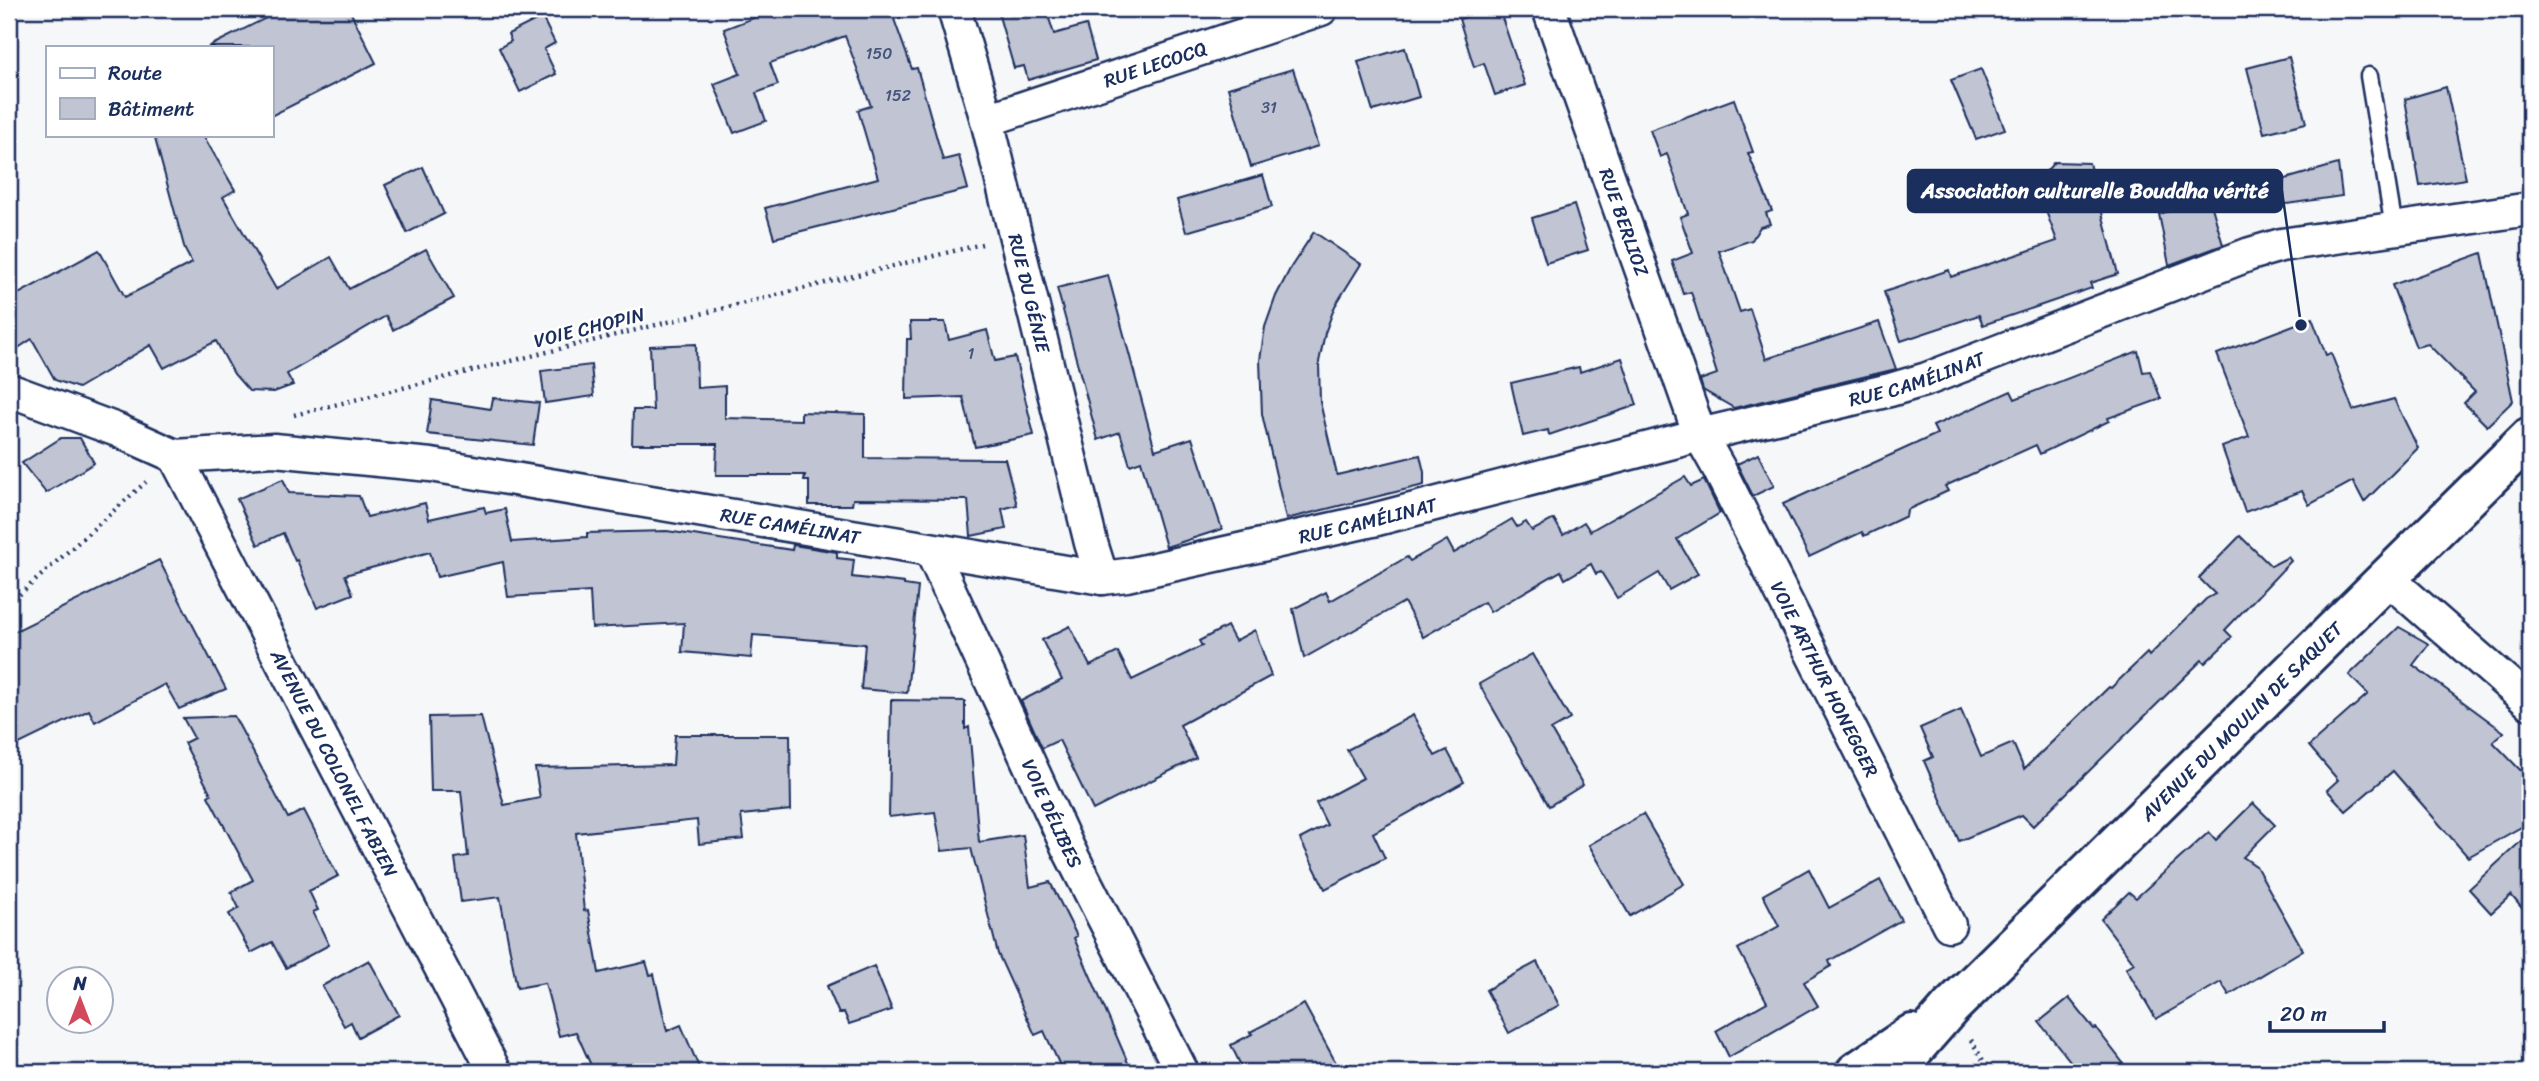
<svg xmlns="http://www.w3.org/2000/svg" width="2539" height="1081" font-family="Sriracha,sans-serif">
<style>
.building{fill:#c0c4d3;stroke:#1b2f5e;stroke-width:2}
.lines{fill:none;stroke-linecap:round;stroke-linejoin:round}
.lane-casing{stroke:#1b2f5e;stroke-width:21}
.street-casing{stroke:#1b2f5e;stroke-width:37}
.secondary-casing{stroke:#1b2f5e;stroke-width:44}
.path{stroke:#1b2f5e;stroke-width:4.5;stroke-dasharray:2 5;stroke-linecap:butt}
.lane{stroke:#fff;stroke-width:16}
.street{stroke:#fff;stroke-width:32}
.secondary{stroke:#fff;stroke-width:38}
.labels{text-anchor:middle;stroke-width:5;stroke-linejoin:round;paint-order:stroke}
.number-label{font-size:16px;fill:#44547b}
.street-label{font-size:19px;fill:#1b2f5e;stroke:#fff}
.leader{fill:none;stroke:#1b2f5e;stroke-width:2.5}
.callout-dot{fill:#1b2f5e;stroke:#fff;stroke-width:2.5}
.callout{fill:#1b2f5e;stroke:#1b2f5e;stroke-width:2.5}
.callout-label{font-size:21px;text-anchor:middle;font-weight:bold;fill:#fff}
</style>
<rect width="100%" height="100%" fill="#f6f7f9"/>
<filter id="ink" filterUnits="userSpaceOnUse"><feTurbulence type="fractalNoise" baseFrequency=".0143" numOctaves="2"/><feDisplacementMap in="SourceGraphic" scale="14" xChannelSelector="R" yChannelSelector="G"/><feConvolveMatrix kernelMatrix="1 2 1 2 8 2 1 2 1" color-interpolation-filters="sRGB"/></filter>
<g filter="url(#ink)">
<g class="building">
<polygon points="284,9 349,9 376,63 271,116 271,47 208,47"/>
<polygon points="777,9 910,9 911,13 894,19 912,69 917,68 943,160 959,156 968,189 774,238 765,208 878,178 858,110 871,106 845,36 770,63 778,85 756,93 766,121 734,133 714,84 740,74 724,29"/>
<polygon points="997,9 1046,9 1054,34 1086,25 1096,60 1028,80 1024,66 1014,68"/>
<polygon points="1467,9 1499,9 1525,85 1495,95 1484,63 1474,67 1459,19 1469,16"/>
<polygon points="542,17 555,43 544,49 556,74 520,92 499,48 511,41 508,34"/>
<polygon points="1405,48 1419,97 1373,111 1358,62"/>
<polygon points="2289,57 2306,123 2264,133 2247,68"/>
<polygon points="1293,69 1318,146 1251,167 1228,88"/>
<polygon points="1981,69 2005,129 1976,139 1951,80"/>
<polygon points="2446,87 2466,179 2420,186 2405,99"/>
<polygon points="1734,99 1753,152 1748,153 1772,211 1766,213 1770,224 1760,227 1752,240 1719,251 1740,312 1750,309 1766,359 1879,322 1896,369 1734,408 1703,390 1700,380 1717,374 1691,292 1683,294 1672,261 1693,253 1680,217 1688,214 1667,154 1660,157 1650,130"/>
<polygon points="154,135 203,135 235,190 223,197 276,289 331,257 349,289 426,249 454,298 393,330 386,316 287,374 293,385 274,392 249,391 234,374 216,341 164,368 151,345 78,388 55,380 32,339 9,354 9,299 99,250 125,297 192,263 185,250"/>
<polygon points="2054,162 2089,163 2118,274 2090,283 2092,288 1983,325 1979,315 1901,341 1884,292 1949,270 1951,277 2057,241 2036,184"/>
<polygon points="2338,164 2342,196 2244,210 2240,192"/>
<polygon points="423,167 444,214 407,233 385,185"/>
<polygon points="1263,175 1272,207 1186,232 1177,200"/>
<polygon points="2210,200 2223,245 2169,265 2159,214"/>
<polygon points="1574,205 1588,250 1546,263 1532,218"/>
<polygon points="1314,232 1361,264 1335,306 1325,333 1319,362 1320,402 1337,475 1420,455 1424,472 1424,485 1286,519 1262,414 1260,360 1265,327 1276,296 1291,267"/>
<polygon points="2482,253 2513,401 2487,426 2464,403 2475,392 2428,344 2416,347 2392,285"/>
<polygon points="1108,275 1155,450 1192,438 1222,529 1166,547 1141,461 1130,465 1120,432 1098,440 1057,288"/>
<polygon points="2312,318 2326,355 2331,353 2353,410 2394,399 2418,448 2364,502 2353,481 2309,505 2302,491 2245,512 2222,447 2249,437 2217,354"/>
<polygon points="910,322 945,322 949,340 987,330 995,361 1015,357 1034,435 975,447 963,397 906,399 907,339 911,339"/>
<polygon points="696,344 697,388 725,386 725,418 801,420 801,412 865,414 865,458 1005,459 1017,505 1002,509 1006,529 971,536 968,500 853,499 852,505 809,505 809,481 804,481 805,475 716,475 717,444 632,444 633,410 653,410 650,346"/>
<polygon points="2138,351 2143,372 2150,371 2161,399 2108,418 2109,421 2040,454 2036,445 1945,486 1948,491 1907,510 1906,516 1864,536 1862,532 1809,557 1783,504 1937,434 1933,426 2011,391 2015,399"/>
<polygon points="1622,358 1637,405 1549,435 1548,430 1523,436 1511,383 1579,367 1580,372"/>
<polygon points="591,365 594,396 545,403 541,371"/>
<polygon points="493,398 539,403 533,445 427,434 432,400 491,409"/>
<polygon points="61,438 80,438 94,463 46,493 22,463"/>
<polygon points="1758,454 1774,486 1753,496 1737,464"/>
<polygon points="1685,477 1691,486 1704,480 1720,513 1677,539 1698,574 1669,590 1659,573 1617,598 1601,572 1596,574 1591,564 1565,579 1561,571 1490,612 1484,602 1423,637 1404,602 1304,658 1293,609 1326,592 1330,601 1407,557 1410,561 1447,540 1454,553 1512,519 1517,527 1526,522 1532,531 1554,519 1563,535 1584,522 1590,531"/>
<polygon points="283,479 289,493 359,496 367,517 425,503 429,519 484,507 486,513 505,509 512,542 587,537 587,533 667,531 792,550 793,545 837,552 837,558 854,560 852,577 904,583 904,585 918,587 907,693 861,689 865,644 753,635 751,658 682,652 684,623 592,628 590,592 508,597 503,562 437,577 430,552 345,575 353,594 317,608 297,560 295,561 283,533 258,545 237,499"/>
<polygon points="2240,536 2271,566 2288,557 2291,561 2225,630 2232,637 2228,641 2205,663 2202,660 2033,826 2022,815 1959,841 1924,761 1933,757 1920,728 1961,710 1981,757 2013,743 2024,769 2109,687 2111,688 2147,653 2149,656 2206,599 2215,594 2199,578"/>
<polygon points="159,560 226,689 179,709 165,684 95,722 89,710 9,749 9,634"/>
<polygon points="1070,626 1090,666 1118,652 1132,680 1202,646 1199,641 1227,626 1235,641 1255,630 1271,676 1180,725 1196,758 1093,810 1059,740 1042,748 1021,701 1062,680 1042,640"/>
<polygon points="2399,627 2429,644 2413,665 2504,732 2493,742 2530,780 2530,822 2468,857 2393,771 2346,811 2327,790 2338,780 2309,746 2368,694 2349,675"/>
<polygon points="1532,654 1570,719 1551,730 1583,785 1549,806 1479,684"/>
<polygon points="891,700 965,701 965,729 969,727 979,842 1023,835 1030,887 1050,882 1077,936 1074,938 1132,1072 1063,1072 1044,1031 1035,1035 998,954 971,848 942,851 935,812 889,817"/>
<polygon points="1413,715 1435,756 1447,750 1464,782 1373,833 1385,858 1325,889 1300,839 1327,825 1316,803 1363,778 1347,750"/>
<polygon points="234,716 288,818 304,810 338,876 309,891 318,910 313,912 329,945 286,968 272,942 251,953 229,914 239,908 231,892 253,880 208,796 211,794 184,743 194,738 183,718"/>
<polygon points="481,716 504,805 540,798 535,768 673,765 675,735 790,735 791,810 741,815 744,839 699,844 697,820 576,833 584,911 588,910 599,973 646,962 650,975 654,974 667,1031 681,1025 701,1072 594,1072 576,1032 559,1036 545,983 517,988 500,897 461,902 455,858 468,856 461,791 431,791 429,717"/>
<polygon points="2253,803 2275,825 2243,857 2256,866 2303,950 2229,995 2221,982 2156,1019 2126,968 2134,963 2101,919 2129,892 2136,898 2209,832 2216,840"/>
<polygon points="1643,814 1684,884 1630,916 1589,845"/>
<polygon points="2530,833 2530,918 2511,895 2491,913 2469,889"/>
<polygon points="1809,869 1829,908 1880,880 1901,920 1829,961 1831,966 1804,982 1818,1006 1729,1057 1716,1031 1767,1002 1738,949 1779,926 1763,895"/>
<polygon points="369,960 399,1015 358,1037 351,1022 344,1026 322,986"/>
<polygon points="1537,962 1559,1005 1509,1033 1486,990"/>
<polygon points="874,966 892,1010 849,1024 844,1012 839,1014 827,986"/>
<polygon points="2069,998 2094,1029 2096,1028 2130,1072 2079,1072 2039,1022"/>
<polygon points="1304,1004 1341,1072 1244,1072 1231,1045 1252,1034 1250,1032"/>
</g>
<g class="lines">
<defs>
<polyline id="lane" points="2369,76 2394,228"/>
<g id="street">
<path id="s1" d="M954,9L987,120L1091,543L1102,578"/>
<path id="s2" d="M1549,9L1700,435L1718,467L1949,925"/>
<path id="s3" d="M987,120L1321,9"/>
<path id="s4" d="M9,390L117,430L175,456L274,450L431,465L1102,578L1127,575L1373,520L1700,435L1890,390L1927,379L2250,254L2281,245L2530,209"/>
<path id="s5" d="M175,456L495,1072"/>
<path id="s6" d="M931,550L1068,848L1182,1072"/>
<polyline points="2387,578 2530,703"/>
</g>
<g id="secondary">
<polyline points="1856,1072 1912,1034"/>
<path id="s7" d="M1894,1072L1951,1007L2530,437"/>
</g>
</defs>
<use href="#lane" class="lane-casing"/>
<use href="#street" class="street-casing"/>
<use href="#secondary" class="secondary-casing"/>
<g class="path">
<polyline points="294,415 982,244"/>
<polyline points="9,604 146,482"/>
<polyline points="1971,1040 1990,1072"/>
</g>
<use href="#lane" class="lane"/>
<use href="#street" class="street"/>
<use href="#secondary" class="secondary"/>
</g>
</g>
<g class="labels">
<g class="number-label">
<text x="879" y="59">150</text>
<text x="898" y="101">152</text>
<text x="1269" y="113">31</text>
<text x="971" y="359">1</text>
</g>
<g class="street-label">
<text dy="7" stroke="none"><textPath href="#s3" startOffset="177">RUE LECOCQ</textPath></text>
<text dy="7" stroke="none"><textPath href="#s2" startOffset="226">RUE BERLIOZ</textPath></text>
<text dy="7" stroke="none"><textPath href="#s1" startOffset="294">RUE DU GÉNIE</textPath></text>
<text transform="translate(589 327) rotate(-14)" y="7">VOIE CHOPIN</text>
<text dy="7" stroke="none"><textPath href="#s4" startOffset="1955">RUE CAMÉLINAT</textPath></text>
<text dy="7" stroke="none"><textPath href="#s4" startOffset="1388">RUE CAMÉLINAT</textPath></text>
<text dy="7" stroke="none"><textPath href="#s4" startOffset="800">RUE CAMÉLINAT</textPath></text>
<text dy="7" stroke="none"><textPath href="#s2" startOffset="726">VOIE ARTHUR HONEGGER</textPath></text>
<text dy="7" stroke="none"><textPath href="#s7" startOffset="494">AVENUE DU MOULIN DE SAQUET</textPath></text>
<text dy="7" stroke="none"><textPath href="#s5" startOffset="346">AVENUE DU COLONEL FABIEN</textPath></text>
<text dy="7" stroke="none"><textPath href="#s6" startOffset="290">VOIE DÉLIBES</textPath></text>
</g>
</g>
<path class="leader" d="M2301 325L2282 191"/>
<circle class="callout-dot" cx="2301" cy="325" r="7"/>
<rect class="callout" x="1908" y="170" width="374" height="42" rx="7"/>
<g class="callout-label">
<text x="2095" y="198">Association culturelle Bouddha vérité</text>
</g>
<rect width="2539" height="1081" fill="none" stroke="#fff" stroke-width="35"/>
<rect x="18" y="18" width="2504" height="1046" fill="none" stroke="#1b2f5e" stroke-width="2.5" filter="url(#ink)"/>
<rect x="46" y="46" width="228" height="91" fill="#ffffff" stroke="#a4acbf" stroke-width="2"/>
<rect x="60" y="68" width="35" height="10" fill="#ffffff" stroke="#a4acbf" stroke-width="2"/>
<text x="108" y="80" font-size="21" fill="#1b2f5e">Route</text>
<rect x="60" y="98" width="35" height="21" fill="#c0c4d3" stroke="#a4acbf" stroke-width="2"/>
<text x="108" y="116" font-size="21" fill="#1b2f5e">Bâtiment</text>
<g transform="translate(80 1000)"><circle r="33" fill="#ffffff" stroke="#a4acbf" stroke-width="2"/>
<path d="M0-5L12 26L0 18L-12 26Z" fill="#d1495b"/>
<text y="-10" font-size="19" font-weight="bold" text-anchor="middle" fill="#1b2f5e">N</text>
</g>
<path d="M2270 1021v10h114v-10" fill="none" stroke="#1b2f5e" stroke-width="3.5"/>
<text x="2280" y="1021" font-size="21" fill="#1b2f5e" stroke="#ffffff" stroke-width="5" paint-order="stroke">20 m</text>
</svg>
